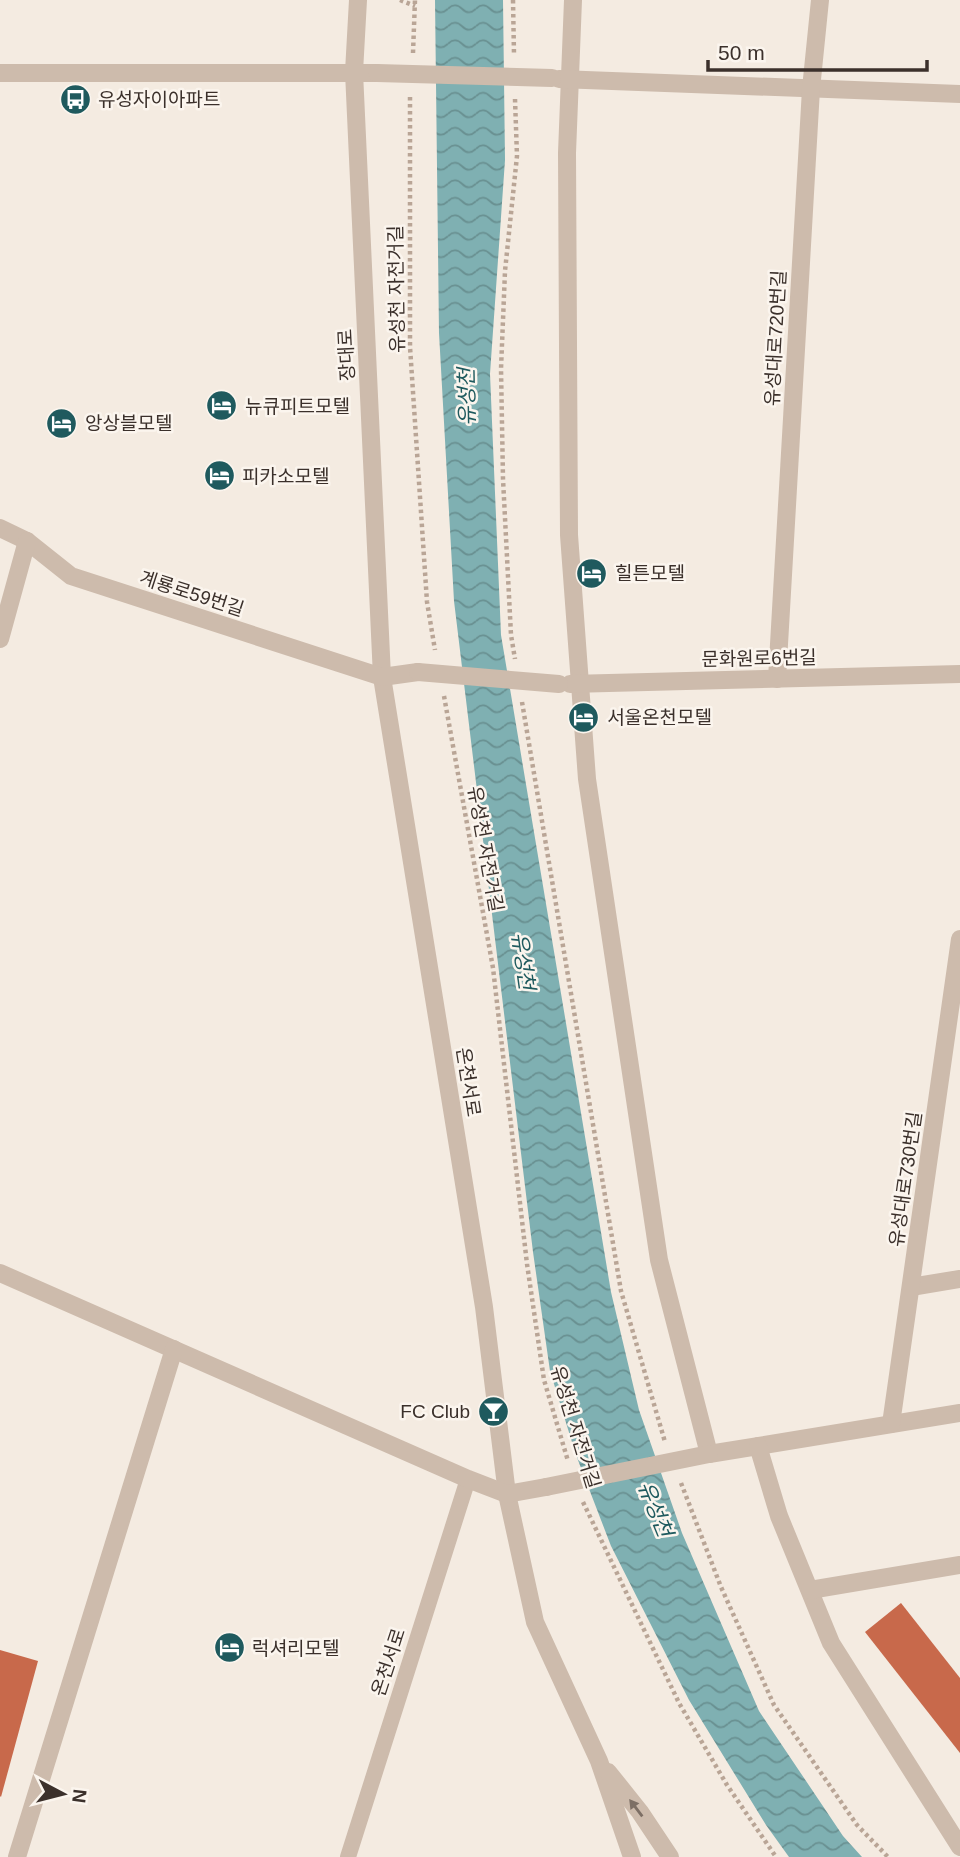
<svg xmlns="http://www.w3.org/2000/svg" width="960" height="1857" font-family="Helvetica,'Noto Sans KR',sans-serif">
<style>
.water{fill:url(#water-waves)}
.building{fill:#c8694b}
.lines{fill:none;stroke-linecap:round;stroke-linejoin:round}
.path{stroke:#b9a596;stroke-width:4.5;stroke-dasharray:3.5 3.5;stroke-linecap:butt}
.service{stroke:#cdbbac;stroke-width:16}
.minor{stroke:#cdbbac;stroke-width:18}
.minor-bridge{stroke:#cdbbac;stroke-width:18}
.oneway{fill:#7d6f65}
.labels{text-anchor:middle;stroke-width:5;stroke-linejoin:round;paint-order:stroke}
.poi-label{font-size:19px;fill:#3b302b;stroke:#fbf5ee;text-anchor:start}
.street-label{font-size:19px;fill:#3b302b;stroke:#fbf5ee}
.water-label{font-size:21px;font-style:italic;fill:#1f5a5e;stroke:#fbf5ee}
</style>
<defs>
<pattern id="water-waves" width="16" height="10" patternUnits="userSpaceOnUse" patternTransform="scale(1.75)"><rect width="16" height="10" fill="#7fb0b2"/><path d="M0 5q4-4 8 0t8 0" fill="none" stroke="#699091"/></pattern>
</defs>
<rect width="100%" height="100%" fill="#f4ebe1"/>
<polygon class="water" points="435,0 503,0 505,160 490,374 501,635 611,1292 639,1410 682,1533 759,1711 843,1836 862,1857 789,1857 766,1825 689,1700 611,1546 576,1455 550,1371 533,1252 454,601 439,333"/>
<g class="building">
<polygon points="901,1603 960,1678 960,1753 865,1632"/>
<polygon points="0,1650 38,1661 1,1797 0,1796"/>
</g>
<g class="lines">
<g class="path">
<polyline points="400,0 415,6"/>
<polyline points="513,0 514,55"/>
<polyline points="413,53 415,0"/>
<polyline points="410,97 410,347 427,602 435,650"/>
<polyline points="515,99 517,156 505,271 501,369 503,479 511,635 515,659"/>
<polyline points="444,696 493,968 527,1264 544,1380 568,1461"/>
<polyline points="522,702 621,1291 665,1442"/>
<polyline points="681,1483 721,1587 774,1705 857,1825 888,1857"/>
<polyline points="583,1502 679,1703 727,1785 776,1857"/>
</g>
<polyline class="service" points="348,1857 468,1479"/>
<g class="minor">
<polyline points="358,0 354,72 382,677 484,1307 507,1494 535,1622 599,1761 632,1857"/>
<polyline points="573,0 567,153 569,535 587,779 659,1260 709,1454 960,1413"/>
<polyline points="0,73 377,73"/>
<polyline points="559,79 960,94"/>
<polyline points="0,528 27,541 71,576 382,677 418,672"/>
<polyline points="0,639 27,541"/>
<polyline points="777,679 811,89 820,0"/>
<polyline points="570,684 960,674"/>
<polyline points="0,1273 468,1479 507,1494 546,1487"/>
<polyline points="911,1287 960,1279"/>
<polyline points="891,1424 960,939"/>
<polyline points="758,1446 779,1516 831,1643 960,1847"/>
<polyline points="810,1590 960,1565"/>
<polyline points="608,1772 640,1812 670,1857"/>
<polyline points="17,1857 174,1349"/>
</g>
<g class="minor-bridge">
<polyline points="377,73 552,78"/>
<polyline points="418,672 559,684"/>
<polyline points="546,1487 709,1454"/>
</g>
</g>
<defs><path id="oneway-solid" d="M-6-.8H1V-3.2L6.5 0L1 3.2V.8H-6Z" transform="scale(1.75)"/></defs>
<use class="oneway" href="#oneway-solid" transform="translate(636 1808) rotate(-127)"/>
<defs>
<symbol id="bus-disc" viewBox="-11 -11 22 22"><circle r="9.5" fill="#1f5a5e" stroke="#fbf5ee"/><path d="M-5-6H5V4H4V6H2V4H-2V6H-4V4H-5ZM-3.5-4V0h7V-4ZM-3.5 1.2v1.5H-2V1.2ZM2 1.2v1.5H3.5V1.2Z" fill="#fff"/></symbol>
<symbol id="hotel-disc" viewBox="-11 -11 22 22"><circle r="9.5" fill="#1f5a5e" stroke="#fbf5ee"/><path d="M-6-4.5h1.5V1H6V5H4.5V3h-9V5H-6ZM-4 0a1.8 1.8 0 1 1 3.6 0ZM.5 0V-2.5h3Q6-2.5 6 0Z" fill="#fff"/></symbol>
<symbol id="bar-disc" viewBox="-11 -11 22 22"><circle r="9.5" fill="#1f5a5e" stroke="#fbf5ee"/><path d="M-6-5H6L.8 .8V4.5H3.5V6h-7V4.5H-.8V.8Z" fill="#fff"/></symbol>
</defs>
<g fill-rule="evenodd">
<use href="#bus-disc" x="58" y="82" width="35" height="35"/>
<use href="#hotel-disc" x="204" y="388" width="35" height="35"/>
<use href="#hotel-disc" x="44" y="406" width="35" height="35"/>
<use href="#hotel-disc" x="202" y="458" width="35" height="35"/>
<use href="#hotel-disc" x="574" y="556" width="35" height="35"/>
<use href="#hotel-disc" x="566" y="700" width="35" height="35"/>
<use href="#bar-disc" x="476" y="1394" width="35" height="35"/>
<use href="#hotel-disc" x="212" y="1630" width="35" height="35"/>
</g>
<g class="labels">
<g class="poi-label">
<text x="98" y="106">유성자이아파트</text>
<text x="245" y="413">뉴큐피트모텔</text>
<text x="85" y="430">앙상블모텔</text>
<text x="242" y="483">피카소모텔</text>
<text x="615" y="580">힐튼모텔</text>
<text x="607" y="724">서울온천모텔</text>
<text x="470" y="1418" text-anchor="end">FC Club</text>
<text x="252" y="1655">럭셔리모텔</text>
</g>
<g class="street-label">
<text transform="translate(396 289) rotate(-91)" y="7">유성천 자전거길</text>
<text transform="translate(775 338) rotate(-87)" y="7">유성대로720번길</text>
<text transform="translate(346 355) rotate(-93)" y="7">장대로</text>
<text transform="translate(192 593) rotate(18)" y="7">계룡로59번길</text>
<text transform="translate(759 658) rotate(-1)" y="7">문화원로6번길</text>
<text transform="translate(486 849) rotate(80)" y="7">유성천 자전거길</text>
<text transform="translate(469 1082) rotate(81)" y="7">온천서로</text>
<text transform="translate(905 1179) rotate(-82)" y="7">유성대로730번길</text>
<text transform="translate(576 1427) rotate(73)" y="7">유성천 자전거길</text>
<text transform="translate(388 1662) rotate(-72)" y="7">온천서로</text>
</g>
<g class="water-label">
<text transform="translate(467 397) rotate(-91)" y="7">유성천</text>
<text transform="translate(523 961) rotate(82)" y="7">유성천</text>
<text transform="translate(655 1509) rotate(68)" y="7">유성천</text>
</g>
</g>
<g transform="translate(63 1794) rotate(97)" stroke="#fbf5ee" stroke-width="5" paint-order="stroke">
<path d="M0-5L12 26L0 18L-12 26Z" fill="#3b302b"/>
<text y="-10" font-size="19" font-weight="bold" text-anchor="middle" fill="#3b302b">N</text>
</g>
<path d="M708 60v10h219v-10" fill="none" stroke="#3b302b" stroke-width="3.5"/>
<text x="718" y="60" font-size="21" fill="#3b302b" stroke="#fbf5ee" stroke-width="5" paint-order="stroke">50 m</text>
</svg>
